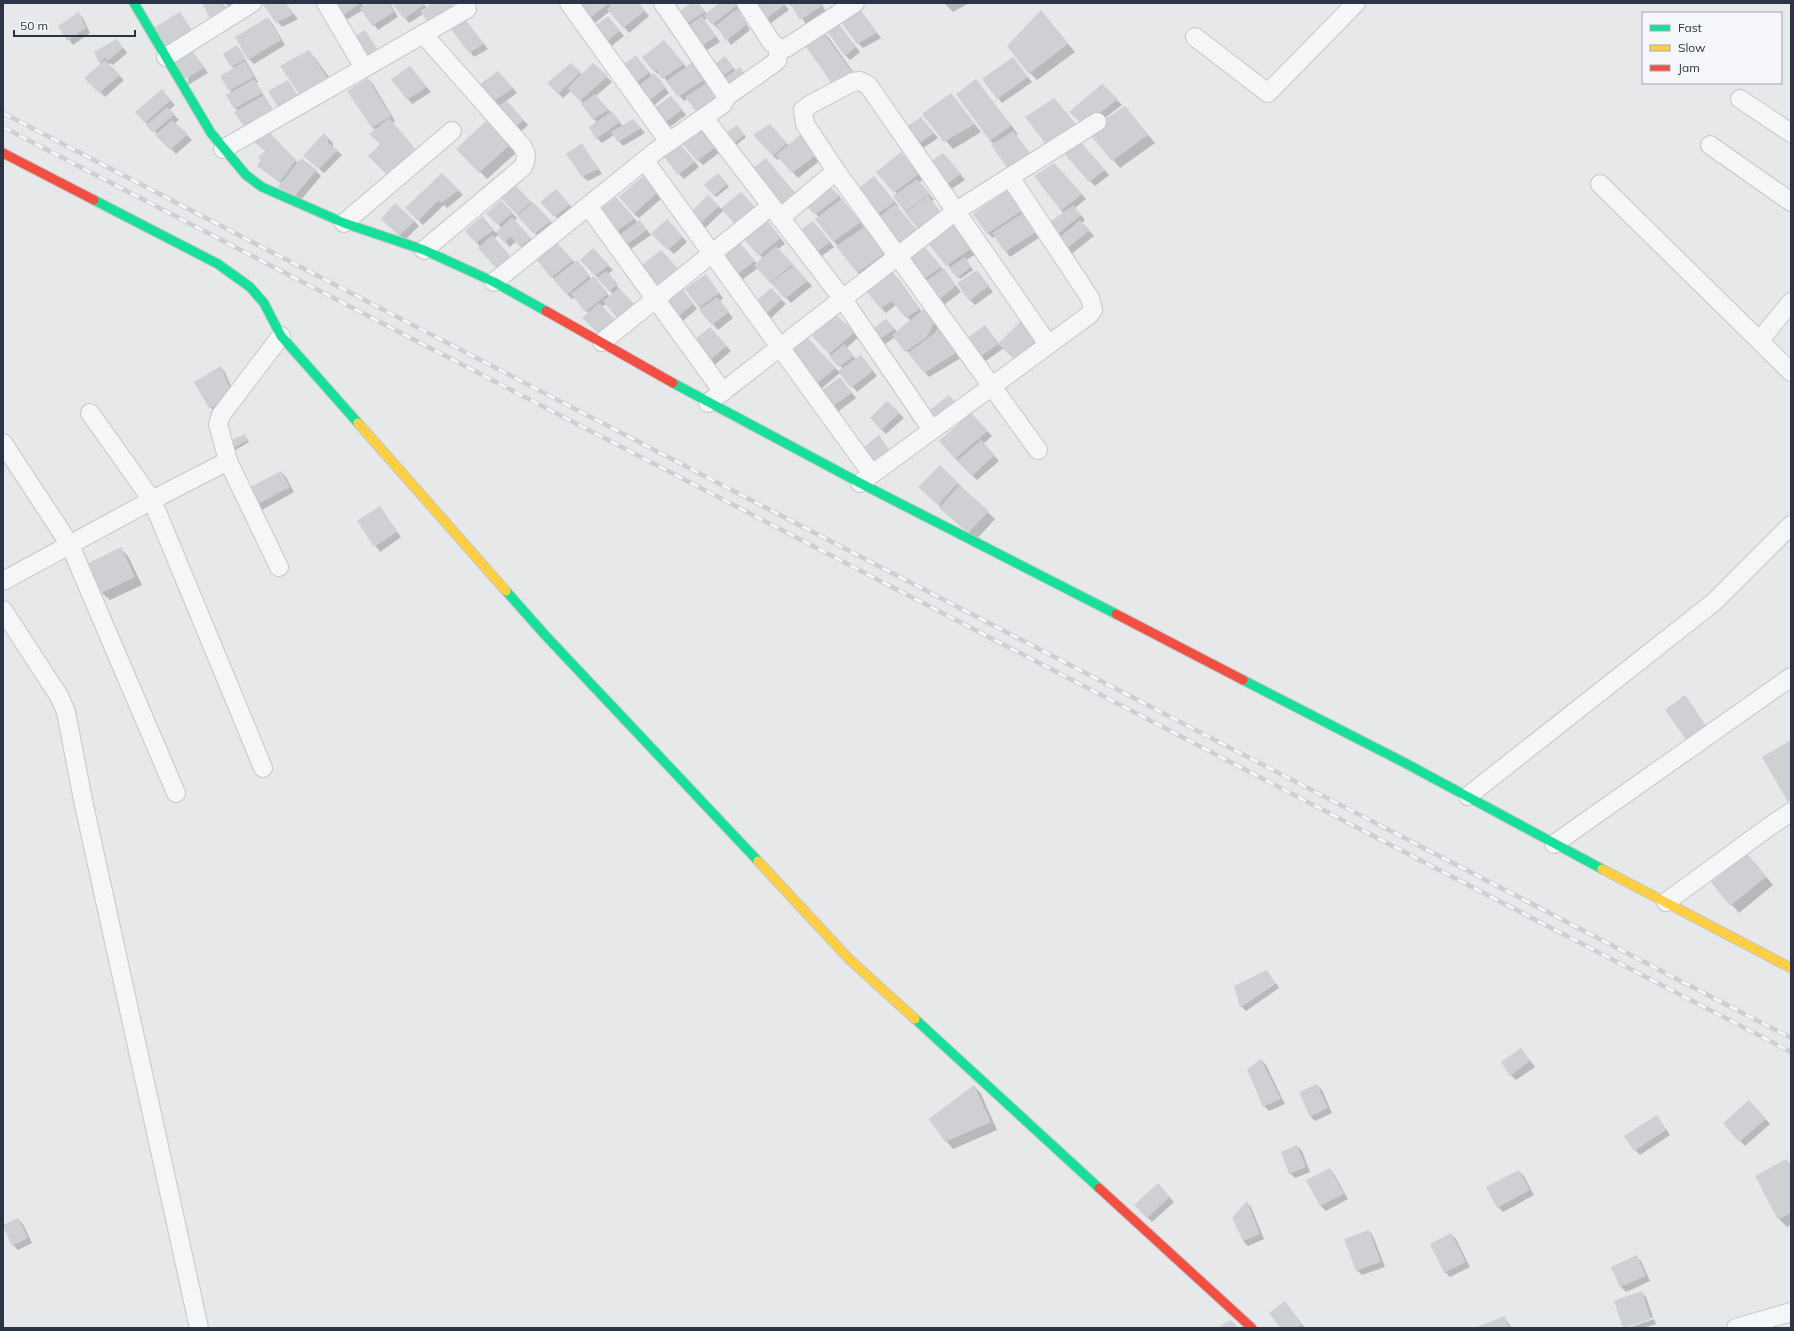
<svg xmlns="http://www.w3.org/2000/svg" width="1794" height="1331" font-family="Mulish,sans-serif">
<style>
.shadow{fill:#0003}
.building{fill:#ced0d3}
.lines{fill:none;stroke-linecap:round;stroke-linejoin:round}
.street-casing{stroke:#c4c6c8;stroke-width:20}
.fast-casing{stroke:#c4c6c8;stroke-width:11}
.slow-casing{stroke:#c4c6c8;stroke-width:11}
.jam-casing{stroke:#c4c6c8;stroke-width:11}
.street{stroke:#f5f6f7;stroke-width:18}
.fast{stroke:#16e098;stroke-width:9}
.slow{stroke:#ffcf43;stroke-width:9}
.jam{stroke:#f24e42;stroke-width:9}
.rail-casing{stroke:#cecfd2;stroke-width:4.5}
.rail{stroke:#f4f6f9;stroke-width:3;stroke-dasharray:9;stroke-linecap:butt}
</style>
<rect width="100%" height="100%" fill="#e6e8ea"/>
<g class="shadow">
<polygon points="203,3 223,3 230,15 216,22"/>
<polygon points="226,3 250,3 229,8"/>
<polygon points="263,3 285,3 298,19 282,27"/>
<polygon points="331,3 362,3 364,7 370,3 390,3 398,17 378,30 363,10 343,22"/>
<polygon points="394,3 423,3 427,8 432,5 430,3 451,3 459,14 423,14 409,23"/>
<polygon points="609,3 612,6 616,3 638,3 649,16 629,33 610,11 590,27 574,6"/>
<polygon points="694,3 698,3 707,14 720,3 743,3 746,7 739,12 750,30 731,45 719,28 718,29 708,18 704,20 720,42 704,52 683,26"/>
<polygon points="761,3 783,3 789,10 768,25"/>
<polygon points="788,3 821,3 826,12 806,24 793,5 791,6"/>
<polygon points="944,3 969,3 953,12"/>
<polygon points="857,6 881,38 863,48 858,43"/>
<polygon points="1041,11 1075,52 1037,80 1030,73"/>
<polygon points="78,14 83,18 90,33 73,45 59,26"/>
<polygon points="267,18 272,23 285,45 254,64 249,59"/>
<polygon points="835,21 860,52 850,60 845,55"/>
<polygon points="466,22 488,49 474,57 470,52"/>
<polygon points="612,22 624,36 609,48 604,43"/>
<polygon points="821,30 829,38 859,80 840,91"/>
<polygon points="117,40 127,53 113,65 110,63 108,65 124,80 105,97 86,78 102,64 100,62"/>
<polygon points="669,46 686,67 713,82 684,101 661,74 658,74 653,69"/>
<polygon points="190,48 208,73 188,85"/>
<polygon points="239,48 258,82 256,83 280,121 265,129 298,163 316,171 321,176 300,201 282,184 258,166 266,151 227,96 232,93 230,90 234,69 224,54"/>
<polygon points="309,52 316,59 338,90 311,105"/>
<polygon points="1013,59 1032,82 1002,103 998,98"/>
<polygon points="727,60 736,71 732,95 720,78"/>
<polygon points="640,61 652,76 654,74 659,79 669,93 652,107 633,85"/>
<polygon points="571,64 582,75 593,64 612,82 596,96 623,126 638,125 645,133 623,146 614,135 602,143 597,138 597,123 583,103 571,91 563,98 548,83"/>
<polygon points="410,67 431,92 412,104 408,99"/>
<polygon points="503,77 517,93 506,101 528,125 518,134 491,104"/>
<polygon points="368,79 373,84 395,121 393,123 427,163 373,128 348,91"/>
<polygon points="288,81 303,103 285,113"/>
<polygon points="976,81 1018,134 1016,135 1035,160 994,144 990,141"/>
<polygon points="1102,85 1122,105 1094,126 1125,107 1155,143 1120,168 1089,131"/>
<polygon points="166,95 175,105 169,110 179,120 175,123 192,140 176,154 136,112"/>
<polygon points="951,95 981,132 953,149 923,114"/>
<polygon points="1054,99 1086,136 1079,141 1109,175 1095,186 1090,181"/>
<polygon points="676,102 686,115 667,129 662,125"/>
<polygon points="486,122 517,152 487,179 458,149"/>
<polygon points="925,123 938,138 920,150 915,145"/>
<polygon points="706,125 724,149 703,165 698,160"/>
<polygon points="739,128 746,137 734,147 732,145"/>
<polygon points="775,130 789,146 800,136 822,159 798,178 780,158 778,160 773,156"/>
<polygon points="324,134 333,143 333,147 342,155 324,173 304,156"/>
<polygon points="678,142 699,167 684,179 679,174"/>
<polygon points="582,145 602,174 588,181 583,177"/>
<polygon points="905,158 923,179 919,183 934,200 932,201 945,219 907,213 897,194 877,172"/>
<polygon points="948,159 965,180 950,190 945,186"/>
<polygon points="766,160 804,203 839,196 889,258 862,278 817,219 819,217 807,205 789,220"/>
<polygon points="1059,169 1086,199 1075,208 1085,220 1082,223 1094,236 1070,255 1054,237 1064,213 1061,210"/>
<polygon points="442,174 463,195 447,208 444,205 423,225 407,208"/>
<polygon points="720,176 729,187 716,197 714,195"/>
<polygon points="643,177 662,198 639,218 634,214"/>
<polygon points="874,177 899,207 877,220"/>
<polygon points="515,186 555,226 540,238 502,198"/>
<polygon points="1009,190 1040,237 1010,257 995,236 993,238 988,233 975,214"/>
<polygon points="741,194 705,228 695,219 708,197 721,209"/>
<polygon points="561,195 574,210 560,221 542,202"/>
<polygon points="501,201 517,218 514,221 535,243 526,251 516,241 510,247 499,235 494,238 515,262 501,272 467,231 487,223 496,233 502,228 487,214"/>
<polygon points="621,203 638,223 640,222 651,235 631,249 612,235"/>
<polygon points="765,219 785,244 778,249 812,286 791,303 758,268 739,282 734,277 744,248 757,264 763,259 760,255"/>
<polygon points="414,221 419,226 405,240 387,224"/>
<polygon points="672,225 687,242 674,254 653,234"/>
<polygon points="954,226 976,254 966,260 973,270 960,279 930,244"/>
<polygon points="818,227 834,247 818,259 797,233"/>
<polygon points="556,243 575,263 582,266 591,279 598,282 610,297 613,294 581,260 593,250 613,270 608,274 623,294 589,314 575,297 572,299 567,294 537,259"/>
<polygon points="929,252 961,292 941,307 924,285"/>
<polygon points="666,256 682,274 658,292 653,287"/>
<polygon points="977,271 993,292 975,305 970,300"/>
<polygon points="705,275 723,298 720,301 733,318 718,330 699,307"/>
<polygon points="897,277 922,312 924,310 939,327 935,334 941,330 961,358 929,377 895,337 881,347 877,342 891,325 897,332 911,321 896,305 886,313 881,308"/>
<polygon points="682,289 697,309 679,324 674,319"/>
<polygon points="771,290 786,304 770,319 755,304"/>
<polygon points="985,326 999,344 1041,338 1022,366 1004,348 983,363 978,359"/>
<polygon points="710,329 731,351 711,368 706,363"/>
<polygon points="854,332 859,337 846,348 856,359 861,356 877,376 857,392 841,372 822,388 817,383 806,337 839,372 843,369 813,336"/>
<polygon points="221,367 225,372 238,404 215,412 210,407"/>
<polygon points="844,384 856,398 835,414 830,409"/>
<polygon points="887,402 904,418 886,434 871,418"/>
<polygon points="971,414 992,436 983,444 999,461 977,480 955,458"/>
<polygon points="244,435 249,442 234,451 232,449"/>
<polygon points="940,466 995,519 976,540 924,491"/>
<polygon points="281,472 286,477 294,492 262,510 257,505"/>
<polygon points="380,507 401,537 380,552 358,521"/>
<polygon points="121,549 128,556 142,585 110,600 102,593"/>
<polygon points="1754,862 1773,885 1739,913 1712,882"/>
<polygon points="1266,971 1275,982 1242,1004 1242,1006 1276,983 1279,988 1246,1011 1241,1006 1235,986"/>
<polygon points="1521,1049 1535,1067 1516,1080 1511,1075"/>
<polygon points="1261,1060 1266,1065 1285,1104 1269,1111 1264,1106"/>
<polygon points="1317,1085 1322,1090 1332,1113 1315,1121 1310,1116"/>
<polygon points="974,1086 981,1094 997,1130 953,1149 946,1141"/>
<polygon points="1754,1106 1770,1124 1745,1146 1724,1124"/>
<polygon points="1657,1116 1670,1135 1640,1155 1635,1150"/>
<polygon points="1297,1146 1302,1151 1310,1172 1295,1178 1290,1173"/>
<polygon points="1786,1160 1791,1165 1791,1224 1787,1227 1779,1219"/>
<polygon points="1329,1169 1334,1174 1348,1199 1326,1211 1321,1206 1308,1180"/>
<polygon points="1519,1171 1524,1176 1534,1195 1503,1212 1498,1207"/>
<polygon points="1162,1189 1174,1202 1152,1222 1147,1217"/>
<polygon points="1247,1203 1251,1207 1264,1239 1248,1246 1243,1241"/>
<polygon points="18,1219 23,1224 32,1243 18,1250 13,1245 3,1226"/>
<polygon points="1369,1231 1373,1236 1385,1267 1362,1275 1357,1270"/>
<polygon points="1451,1234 1456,1239 1470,1267 1450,1277 1445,1272"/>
<polygon points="1636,1257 1641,1261 1650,1281 1626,1292 1621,1287 1612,1268"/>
<polygon points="1641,1292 1646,1297 1653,1317 1624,1328 1615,1301"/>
<polygon points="1285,1302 1289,1307 1305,1328 1281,1328"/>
<polygon points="1505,1318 1512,1328 1476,1328"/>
<polygon points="1654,1319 1656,1324 1643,1328 1628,1328"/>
</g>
<g class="building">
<polygon points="202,3 222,3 226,10 210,18"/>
<polygon points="262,3 285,3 294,14 276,23"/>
<polygon points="330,3 361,3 338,18"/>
<polygon points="368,3 389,3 394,12 372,26 360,8"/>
<polygon points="392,3 423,3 424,5 404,19"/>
<polygon points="433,3 451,3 455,9 429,24 420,11"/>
<polygon points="576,3 609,3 585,22"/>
<polygon points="614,3 639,3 645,11 623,28 607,9"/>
<polygon points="692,3 698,3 705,12 682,26 674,14"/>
<polygon points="719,3 740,3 712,25 704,15"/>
<polygon points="759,3 783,3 785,5 763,21 753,9"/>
<polygon points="790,3 820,3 822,6 800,20"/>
<polygon points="857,5 877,33 857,44 838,18"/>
<polygon points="737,9 746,25 726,41 716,25"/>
<polygon points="1041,10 1068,44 1029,74 1007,46"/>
<polygon points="79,12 86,28 67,41 58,26"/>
<polygon points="180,12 193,32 164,49 152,29"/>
<polygon points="462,15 484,44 469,53 447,24"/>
<polygon points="608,16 620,31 604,44 591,29"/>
<polygon points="702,16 716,37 698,48 684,28"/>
<polygon points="268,17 281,40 248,60 235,37"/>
<polygon points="835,19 856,47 845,56 824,27"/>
<polygon points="821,29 852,72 832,84 803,42"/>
<polygon points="365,30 378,50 362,59 350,39"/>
<polygon points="117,39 123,48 108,61 105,58 99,63 94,52"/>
<polygon points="664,40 684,64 662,79 657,70 652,70 642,57"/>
<polygon points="237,45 246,59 231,67 223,54"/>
<polygon points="190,47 204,68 182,81 170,59"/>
<polygon points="309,50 331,83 302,98 280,66"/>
<polygon points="636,55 649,73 633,85 620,67"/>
<polygon points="725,56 734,68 719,79 710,68"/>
<polygon points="1013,57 1028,77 997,99 982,79"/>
<polygon points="697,59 709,77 678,97 666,81"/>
<polygon points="105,60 120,75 99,93 84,78"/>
<polygon points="245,61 254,77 229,91 220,76"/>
<polygon points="571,63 581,72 558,94 547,83"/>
<polygon points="593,63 608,76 580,101 567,88"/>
<polygon points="410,66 427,87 407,100 391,79"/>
<polygon points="740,67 748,78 726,91 720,81"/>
<polygon points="498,71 513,88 490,104 476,87"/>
<polygon points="654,73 665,88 646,103 635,89"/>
<polygon points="368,78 391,116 372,128 347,91"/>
<polygon points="254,79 263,93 234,109 226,95"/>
<polygon points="976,79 1011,126 990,141 956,94"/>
<polygon points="288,80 299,98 279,109 268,91"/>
<polygon points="711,80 722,97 698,114 685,97"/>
<polygon points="1102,84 1118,99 1084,125 1069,112"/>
<polygon points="162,89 171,100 145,123 135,112"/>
<polygon points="951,93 975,124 944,142 922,114"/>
<polygon points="595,94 608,110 593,120 581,104"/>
<polygon points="264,95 276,116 248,132 234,112"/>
<polygon points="671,96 682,110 661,125 651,110"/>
<polygon points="1054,98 1079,128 1049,148 1025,117"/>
<polygon points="506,100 524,120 512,130 494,110"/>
<polygon points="1125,106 1148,135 1112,161 1087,131"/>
<polygon points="167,107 175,114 153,133 146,125"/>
<polygon points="612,111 620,122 596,139 589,127"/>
<polygon points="921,117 934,133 915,146 903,129"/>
<polygon points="389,118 420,155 391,179 368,156 380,144 369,134"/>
<polygon points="633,119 641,128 618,142 611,132"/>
<polygon points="172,120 188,134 170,150 155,135"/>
<polygon points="486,121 511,144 479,173 456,149"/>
<polygon points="706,124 720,144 697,161 681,142"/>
<polygon points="770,124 787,143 773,156 753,135"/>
<polygon points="737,125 745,135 731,145 723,135"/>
<polygon points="265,128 296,160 280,182 257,166 261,160 258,157 265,151 252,141"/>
<polygon points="1013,131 1031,155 1008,169 991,145"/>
<polygon points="324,133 328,137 328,143 338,150 319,169 303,156"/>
<polygon points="800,135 818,154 792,173 776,155"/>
<polygon points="1078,139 1105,170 1089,182 1061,150"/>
<polygon points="678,141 695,162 678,175 662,154"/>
<polygon points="582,143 598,169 582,177 566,154"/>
<polygon points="901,152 919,174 894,193 876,172"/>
<polygon points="943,153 961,174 944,186 927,164"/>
<polygon points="301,158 317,170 294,197 278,187"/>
<polygon points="766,158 799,198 781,213 748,172"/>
<polygon points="1054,163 1082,194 1061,211 1034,176"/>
<polygon points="442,173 459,190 441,203 439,200 418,221 405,208"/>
<polygon points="718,173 727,184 714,196 704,185"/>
<polygon points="643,176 658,192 634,214 619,197"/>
<polygon points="874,176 895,202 873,217 854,192"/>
<polygon points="917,179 930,194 905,212 893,196"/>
<polygon points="827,184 840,196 815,215 803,202"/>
<polygon points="515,185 531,202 517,215 501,198"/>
<polygon points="556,189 570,205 554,217 540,202"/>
<polygon points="1009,189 1023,210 987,234 973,214"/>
<polygon points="741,192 758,210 737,227 721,208"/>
<polygon points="708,195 719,206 700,224 689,214"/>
<polygon points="928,196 941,214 919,230 905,213"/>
<polygon points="616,197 634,219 611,235 595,213"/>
<polygon points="841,199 861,222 833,242 815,219"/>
<polygon points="501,200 513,213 498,225 486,214"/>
<polygon points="533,202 551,221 534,234 517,216"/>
<polygon points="395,203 415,221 399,236 381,219"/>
<polygon points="895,204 917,230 895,247 875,220"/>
<polygon points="1073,205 1081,215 1053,238 1046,225"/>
<polygon points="1023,213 1036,232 1005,252 992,233"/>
<polygon points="482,216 494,230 476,243 465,231"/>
<polygon points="512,217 531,238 520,247 511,237 504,243 496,232"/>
<polygon points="765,218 781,238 759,256 742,237"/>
<polygon points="667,219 683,237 668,250 651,234"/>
<polygon points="640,220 647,230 626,245 618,236"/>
<polygon points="1080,220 1090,230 1064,251 1056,240"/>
<polygon points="813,221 830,242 813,255 796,233"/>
<polygon points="954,225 972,248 946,266 928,243"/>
<polygon points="864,227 885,253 857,273 836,246"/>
<polygon points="492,235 511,257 496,268 478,248"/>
<polygon points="556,242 573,260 551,278 536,259"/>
<polygon points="739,242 755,261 733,278 717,258"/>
<polygon points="776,246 793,264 770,283 754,265"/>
<polygon points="924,246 941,267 920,282 905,261"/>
<polygon points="593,248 609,265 595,276 580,260"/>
<polygon points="661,250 678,269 653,288 637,269"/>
<polygon points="965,257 971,267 957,278 949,268"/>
<polygon points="577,260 589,276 567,295 553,279"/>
<polygon points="794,265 807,281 785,299 771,283"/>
<polygon points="944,268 956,286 935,303 922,284"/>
<polygon points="977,270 989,286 969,301 957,283"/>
<polygon points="606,271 618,284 609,291 597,278"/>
<polygon points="892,271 920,309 906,318 891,301 881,309 866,291"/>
<polygon points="706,274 719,293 699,308 685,289"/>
<polygon points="594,276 608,294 585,312 571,294"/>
<polygon points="619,288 635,305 618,319 603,301"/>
<polygon points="682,288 693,304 674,320 662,302"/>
<polygon points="771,288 782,299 765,315 753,304"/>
<polygon points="717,297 729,312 712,325 699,310"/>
<polygon points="599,303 615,320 599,334 582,318"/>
<polygon points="924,309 935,322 926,338 905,352 892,335"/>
<polygon points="835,314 855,332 829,354 812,336"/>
<polygon points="886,319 895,329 876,342 868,332"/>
<polygon points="1021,321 1041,337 1017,362 998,344"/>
<polygon points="985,325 998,344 977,359 963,341"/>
<polygon points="710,327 727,346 705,364 690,343"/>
<polygon points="941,328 956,353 924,373 908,353"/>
<polygon points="806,336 836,368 816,384 804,370 809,365 802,372 786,351"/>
<polygon points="844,344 854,356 839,367 829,357"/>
<polygon points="861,355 873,371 851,388 838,371"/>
<polygon points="221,366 234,399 209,408 194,382"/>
<polygon points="840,377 852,393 829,409 818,393"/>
<polygon points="949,395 958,405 933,424 925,414"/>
<polygon points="887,401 900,413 881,430 870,418"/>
<polygon points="971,413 988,431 955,459 939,441"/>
<polygon points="245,434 248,440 231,449 228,442"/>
<polygon points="879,435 893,456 872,470 859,451"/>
<polygon points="981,440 995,455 972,476 957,461"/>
<polygon points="940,465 958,483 938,505 918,487"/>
<polygon points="281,471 290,487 256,505 247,489"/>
<polygon points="959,485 989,511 968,533 939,508"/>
<polygon points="380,506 397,532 374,547 357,521"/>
<polygon points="121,547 135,577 102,593 87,564"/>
<polygon points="1685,695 1707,727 1687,741 1665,710"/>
<polygon points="1791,740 1791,800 1788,802 1762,757"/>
<polygon points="1747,853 1766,877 1730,906 1711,882"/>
<polygon points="1267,970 1275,983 1240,1007 1234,986"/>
<polygon points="1521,1048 1530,1061 1510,1076 1501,1062"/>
<polygon points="1261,1059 1281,1099 1263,1107 1247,1069"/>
<polygon points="1317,1084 1328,1108 1310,1117 1299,1092"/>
<polygon points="974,1085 991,1122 945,1142 929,1119"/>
<polygon points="1749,1100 1766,1119 1739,1142 1723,1123"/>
<polygon points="1657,1115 1666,1130 1634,1151 1624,1136"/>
<polygon points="1297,1145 1306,1167 1289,1174 1281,1152"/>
<polygon points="1786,1159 1791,1168 1791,1213 1778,1220 1755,1176"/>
<polygon points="1330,1168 1344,1194 1320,1206 1306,1180"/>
<polygon points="1519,1170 1530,1190 1497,1208 1486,1187"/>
<polygon points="1158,1183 1170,1197 1147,1218 1134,1205"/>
<polygon points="1247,1201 1260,1234 1243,1241 1232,1218"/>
<polygon points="18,1218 28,1238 12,1246 3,1225"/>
<polygon points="1369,1230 1381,1262 1356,1271 1344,1239"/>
<polygon points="1451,1233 1466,1262 1444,1273 1430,1244"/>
<polygon points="1637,1255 1646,1276 1620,1287 1611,1267"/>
<polygon points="1642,1291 1651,1319 1623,1328 1614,1301"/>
<polygon points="1285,1301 1302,1324 1297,1328 1280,1328 1269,1313"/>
<polygon points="1505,1316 1509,1328 1474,1328"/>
<polygon points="1231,1320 1239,1328 1216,1328"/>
</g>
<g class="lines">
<defs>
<g id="street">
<polyline points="326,3 364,68"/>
<polyline points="569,3 669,142"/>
<polyline points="746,3 772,43 779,48 786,48 855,3"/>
<path d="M423,34L522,146C527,154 527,158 523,167L424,250"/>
<polyline points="1195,37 1268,93 1356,3"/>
<polyline points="166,57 252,3"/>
<polyline points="726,97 777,61 779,48"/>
<polyline points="1740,99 1791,133"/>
<polyline points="704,118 842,298 932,430"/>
<polyline points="1710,145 1791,202"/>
<polyline points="223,149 467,9"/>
<polyline points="645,161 872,474"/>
<polyline points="1600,184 1791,372"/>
<polyline points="588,206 723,392"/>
<polyline points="780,218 836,171"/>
<polyline points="344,223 452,131"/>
<polyline points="494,282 656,151 723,104 726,97 723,91 663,3"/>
<polyline points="1760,340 1791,302"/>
<polyline points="602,342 771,206"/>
<polyline points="708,403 956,211 1097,122"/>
<polyline points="90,413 152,500 263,768"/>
<polyline points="3,443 70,545 176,793"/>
<polyline points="1038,450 836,171 805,124 803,110 811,104 853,82 860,81 868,85 1048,344"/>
<polyline points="860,483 1089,315 1093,310 1090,298 1010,177"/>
<polyline points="279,567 228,461 218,424 221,415 281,336"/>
<polyline points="3,581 152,500 228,461"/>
<polyline points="3,610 59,696 66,712 84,805 199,1328"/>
<polyline points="1468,796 1714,602 1791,525"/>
<polyline points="1554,844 1791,677"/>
<polyline points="1666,902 1770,826 1791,812"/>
<polyline points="1736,1328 1791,1312"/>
</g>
<g id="fast">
<polyline points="134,3 211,133 246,175 262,187 344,223 424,250 494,282 546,311"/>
<polyline points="94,200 218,264 250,287 264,303 281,336 358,423"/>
<polyline points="673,383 860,483 1116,614"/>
<polyline points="506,591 545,635 758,861"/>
<polyline points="1243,680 1407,764 1602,869"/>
<polyline points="915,1019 1099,1188"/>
</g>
<g id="slow">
<polyline points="358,423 506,591"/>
<polyline points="758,861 849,959 915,1019"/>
<polyline points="1602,869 1791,968"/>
</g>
<g id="jam">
<polyline points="3,153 94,200"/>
<polyline points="546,311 673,383"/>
<polyline points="1116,614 1243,680"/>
<polyline points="1099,1188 1252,1328"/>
</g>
</defs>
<use href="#street" class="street-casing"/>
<use href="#fast" class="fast-casing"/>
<use href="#slow" class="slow-casing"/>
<use href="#jam" class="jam-casing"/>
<use href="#street" class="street"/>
<use href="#fast" class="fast"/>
<use href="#slow" class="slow"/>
<use href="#jam" class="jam"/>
<defs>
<g id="rail">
<polyline points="3,113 1791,1038"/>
<polyline points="3,127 1791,1052"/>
</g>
</defs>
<use href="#rail" class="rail-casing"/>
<use href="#rail" class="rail"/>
</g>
<rect width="1794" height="1331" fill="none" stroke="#2b3445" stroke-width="8"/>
<rect x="1642" y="12" width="140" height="72" fill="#f4f6f9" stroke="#a4a8b1"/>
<rect x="1650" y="25" width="20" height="6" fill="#16e098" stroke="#a4a8b1"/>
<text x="1678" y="32" font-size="12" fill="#2b3445">Fast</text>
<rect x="1650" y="45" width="20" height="6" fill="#ffcf43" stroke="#a4a8b1"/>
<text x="1678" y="52" font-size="12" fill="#2b3445">Slow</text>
<rect x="1650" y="65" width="20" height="6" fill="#f24e42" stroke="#a4a8b1"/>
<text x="1678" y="72" font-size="12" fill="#2b3445">Jam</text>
<path d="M14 30v6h121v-6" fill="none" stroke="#2b3445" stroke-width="2"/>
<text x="20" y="30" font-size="12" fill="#2b3445" stroke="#f4f6f9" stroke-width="3" paint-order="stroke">50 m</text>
</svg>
